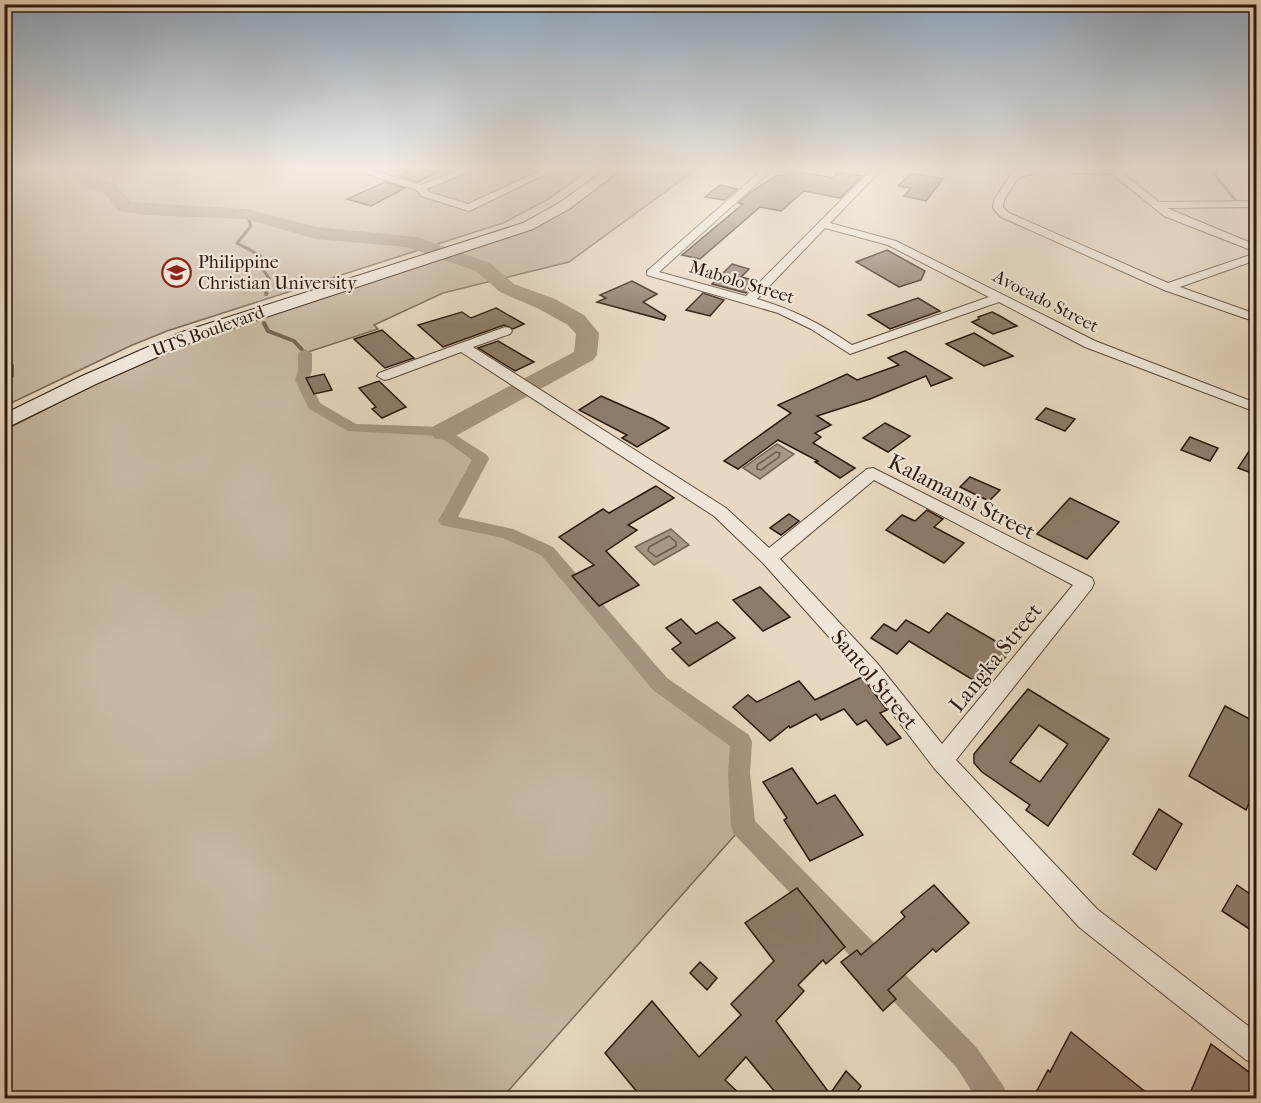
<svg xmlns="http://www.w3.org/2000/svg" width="1261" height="1103" font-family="'IM FELL French Canon',serif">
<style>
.green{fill:#c7b8a2;stroke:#7a6857;stroke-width:1.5}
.water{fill:#a79783;stroke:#766553;stroke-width:1.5}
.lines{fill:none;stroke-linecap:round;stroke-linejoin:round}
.shore{stroke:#6a5848;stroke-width:1.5}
.stream-far1{stroke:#766553;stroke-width:3}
.stream{stroke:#766553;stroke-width:4}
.canal{fill:#a79783;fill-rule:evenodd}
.river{fill:#a79783;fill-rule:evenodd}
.building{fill:#8d7c6a;stroke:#2c190c;stroke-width:1.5;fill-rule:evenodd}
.minor-casing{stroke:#5b4939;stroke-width:2}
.secondary-casing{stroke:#2c190c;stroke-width:2}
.minor{fill:#efe6d7;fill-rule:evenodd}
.secondary{fill:#efe6d7;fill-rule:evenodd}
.labels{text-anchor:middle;stroke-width:4.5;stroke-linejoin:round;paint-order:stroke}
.far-poi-label{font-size:18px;fill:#2c190c;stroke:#efe6d7;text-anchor:start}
.far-street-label{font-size:18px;fill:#2c190c;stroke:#efe6d7}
.street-label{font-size:22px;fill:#2c190c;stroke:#efe6d7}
</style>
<rect width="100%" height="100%" fill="#e7d8c1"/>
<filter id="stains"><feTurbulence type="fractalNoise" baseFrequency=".00333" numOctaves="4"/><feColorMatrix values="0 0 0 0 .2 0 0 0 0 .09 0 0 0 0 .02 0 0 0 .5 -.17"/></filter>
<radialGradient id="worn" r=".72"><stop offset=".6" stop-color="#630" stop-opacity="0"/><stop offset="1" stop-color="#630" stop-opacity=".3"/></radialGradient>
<g class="green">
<polygon points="5,170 590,170 545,201 503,223 167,331 130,346 5,406"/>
<polygon points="620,170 695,170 569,262 443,293 374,325 378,329 305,353 302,380 314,406 353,428 443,432 481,459 448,521 507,533 547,551 660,684 741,742 739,773 743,826 502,1098 5,1098 5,430 105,379 180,345 533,227 570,207"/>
</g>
<g class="water">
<polygon points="777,444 794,454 760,479 743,468"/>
<polygon points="671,529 689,545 654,565 635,547"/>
</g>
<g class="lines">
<g class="shore">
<polygon points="776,452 780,453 779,457 761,470 757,469 757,465"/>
<polygon points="669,536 676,542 676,546 656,557 648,551 649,547"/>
</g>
<g class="stream-far1">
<polyline points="1218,170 1215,175 1236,201"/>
<polyline points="247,214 251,226 237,243 261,256 262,268 269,278 268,281"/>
</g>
<g class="stream">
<polyline points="266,294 269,280"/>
<polyline points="264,323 268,331 294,341 305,353"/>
<polyline points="4,352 12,366 12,376 4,383"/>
</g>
<polygon class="canal" points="305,349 312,353 312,370 309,380 320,403 356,424 443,427 487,455 489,459 458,517 513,529 553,547 667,678 749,735 752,742 750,773 755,821 977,1048 1004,1087 1008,1098 976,1098 957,1068 734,834 731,826 728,773 730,746 653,690 541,555 503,538 441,525 438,521 472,460 439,436 348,431 309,409 295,380 298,370 298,353"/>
<polygon class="river" points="78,170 95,170 91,175 116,185 131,202 247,209 317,227 417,237 490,263 514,284 555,299 584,315 599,333 597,355 593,360 452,438 443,440 434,438 430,432 434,426 574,352 576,334 568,325 539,309 500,292 476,271 407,247 316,239 246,219 145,215 125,212 119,211 104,193 90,189 73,176"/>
</g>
<g class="building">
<polygon points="413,170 441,170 418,182 399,176"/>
<polygon points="790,170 833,178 838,172 862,176 840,198 804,191 781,211 760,207 700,259 682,255 743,204 738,203 751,192 777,175 783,176"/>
<polygon points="911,173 943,179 926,201 904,196 911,188 898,186"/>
<polygon points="385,182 405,188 371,206 347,199"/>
<polygon points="720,185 737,189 724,200 705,197"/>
<polygon points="887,250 925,271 921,280 899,287 856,262"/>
<polygon points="732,264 749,269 741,277 757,281 746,293 712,284"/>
<polygon points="632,281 657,294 643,302 666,316 664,320 597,302 606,298 600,295"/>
<polygon points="703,293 724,300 710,316 686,310"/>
<polygon points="918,298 940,311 890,329 868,315"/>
<polygon points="496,308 524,324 513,329 504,325 443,347 418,325 462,312 471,318"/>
<polygon points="992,312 1000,316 1017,326 993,334 972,322 979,319 978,317"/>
<polygon points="382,330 402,348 414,358 385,368 354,339"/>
<polygon points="974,333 1013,356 984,366 946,344"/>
<polygon points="498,341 534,362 515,371 478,348"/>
<polygon points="905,351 952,378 931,386 926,376 870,399 817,416 831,425 815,433 821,437 813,443 855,468 840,478 815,462 818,461 778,440 738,469 724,461 791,413 778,405 847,374 857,380 899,365 888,358"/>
<polygon points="324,374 332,390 314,394 306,378"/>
<polygon points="379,381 406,407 382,418 372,409 376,407 359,388"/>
<polygon points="601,396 653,419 669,428 637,447 622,438 627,435 579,410"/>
<polygon points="1046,408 1075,419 1065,431 1036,419"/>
<polygon points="885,423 910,436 888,452 863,438"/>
<polygon points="1190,437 1218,448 1210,461 1181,450"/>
<polygon points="1257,439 1257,475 1238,468"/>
<polygon points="970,477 1000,490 989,501 960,487"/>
<polygon points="656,486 674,498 628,525 637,530 606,551 639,585 599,606 572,576 594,565 559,537 603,509 609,513"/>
<polygon points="1070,498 1119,522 1087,559 1037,534"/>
<polygon points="927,510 943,519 934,527 964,543 944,563 886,530 902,515 915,521"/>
<polygon points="789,514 799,521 781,535 770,528"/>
<polygon points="760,587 790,617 763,631 733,600"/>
<polygon points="947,613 1011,650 983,686 909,641 897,654 871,638 884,624 896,631 906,620 929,633"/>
<polygon points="681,619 696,634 717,622 735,638 689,666 672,649 681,643 666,628"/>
<polygon points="862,677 887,710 880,713 901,738 887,745 866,720 857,725 844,709 821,720 816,714 790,728 789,726 770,741 733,707 748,695 757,702 799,681 815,700"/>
<path d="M1028,689L1109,739L1048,826L1026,810L1030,805L982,772L974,763V754ZM1039,725L1068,744L1040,782L1010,762Z"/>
<polygon points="1225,706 1257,723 1257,786 1246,810 1189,776"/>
<polygon points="792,768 817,804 835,795 863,835 810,861 784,820 787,818 763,782"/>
<polygon points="1159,809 1182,824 1156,870 1133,854"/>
<polygon points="934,885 969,923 936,952 933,949 888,990 896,999 883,1011 841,962 857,950 861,955 905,917 901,912"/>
<polygon points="1237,885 1257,899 1257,934 1222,911"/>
<polygon points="797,888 845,947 826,964 823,960 798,985 804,991 776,1021 830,1094 846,1071 861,1086 853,1098 780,1098 746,1057 725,1080 744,1098 642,1098 605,1053 652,1001 699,1057 741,1015 731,1004 774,961 745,923"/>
<polygon points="700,962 717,978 707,990 690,973"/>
<polygon points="1071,1032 1153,1098 1033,1098 1048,1070 1050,1072"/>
<polygon points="1211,1044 1257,1078 1257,1098 1188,1098"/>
</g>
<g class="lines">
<defs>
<g id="minor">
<polygon points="355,170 370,170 421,185 459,170 472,170 427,189 429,192 468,204 542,170 554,170 469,211 421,196 417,190"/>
<path d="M762,170H772L659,272L746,296L871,170H881L830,223L896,241L1095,341L1256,403V412L1085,347L999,302L850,354L811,329L778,313L647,275V271ZM825,228L888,245L989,297L852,345C821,324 793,309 757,299Z"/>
<polygon points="1028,170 1045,170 1018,178 1004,200 1003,207 1009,213 1168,283 1256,253 1256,260 1180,287 1256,314 1256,322 1164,290 1001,217 993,208 994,200 1011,174"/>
<polygon points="1063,170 1119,170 1159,202 1256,201 1256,207 1167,208 1256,245 1256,252 1164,216 1112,174 1068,173"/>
<path d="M505,327L510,328L512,331L510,334L473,347L726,508L769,548L867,469L873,468L1092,578L1094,583L1092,588L956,760L1097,909L1256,1032V1064L1246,1060L1079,927L934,768L863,675L763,563L714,516L461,352L389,379L384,380L377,376L379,373ZM874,480L1073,585L942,744L877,663L780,559Z"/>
</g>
<polygon id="secondary" points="605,170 621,170 569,209 533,229 196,340 96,384 4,429 4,414 82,376 182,332 523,223 559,203"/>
</defs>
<use href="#minor" class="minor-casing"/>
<use href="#secondary" class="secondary-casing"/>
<use href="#minor" class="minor"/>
<use href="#secondary" class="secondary"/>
</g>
<linearGradient id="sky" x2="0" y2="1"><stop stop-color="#8ea8c0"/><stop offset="0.52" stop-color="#f4ede3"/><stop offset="1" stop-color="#f4ede3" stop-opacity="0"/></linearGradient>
<rect width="1261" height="324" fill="url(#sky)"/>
<defs>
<symbol id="university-ring" viewBox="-11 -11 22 22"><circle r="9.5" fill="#efe6d7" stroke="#8f2418" stroke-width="1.5"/><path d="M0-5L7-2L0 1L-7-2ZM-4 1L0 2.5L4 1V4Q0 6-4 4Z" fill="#8f2418"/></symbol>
</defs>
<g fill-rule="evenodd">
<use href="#university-ring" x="160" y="256" width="33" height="33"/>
</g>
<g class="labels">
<g class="far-poi-label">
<text x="198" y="268">Philippine<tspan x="198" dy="21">Christian University</tspan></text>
</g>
<g class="far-street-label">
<text transform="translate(742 282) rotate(17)" y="6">Mabolo Street</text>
<text transform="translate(1046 301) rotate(27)" y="6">Avocado Street</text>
<text transform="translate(208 331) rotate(-20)" y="6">UTS Boulevard</text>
</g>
<g class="street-label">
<text transform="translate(962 496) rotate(27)" y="8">Kalamansi Street</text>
<text transform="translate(995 657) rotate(-51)" y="8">Langka Street</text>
<text transform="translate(875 679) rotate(50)" y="8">Santol Street</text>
</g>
</g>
<rect width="1261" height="1103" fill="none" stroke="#e7d8c1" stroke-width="24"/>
<rect x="6" y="6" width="1249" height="1091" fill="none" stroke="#2c190c" stroke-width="3"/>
<rect x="12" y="12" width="1237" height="1079" fill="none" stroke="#2c190c" stroke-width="1.5"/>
<rect width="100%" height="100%" filter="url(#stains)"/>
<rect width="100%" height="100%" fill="url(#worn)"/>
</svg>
